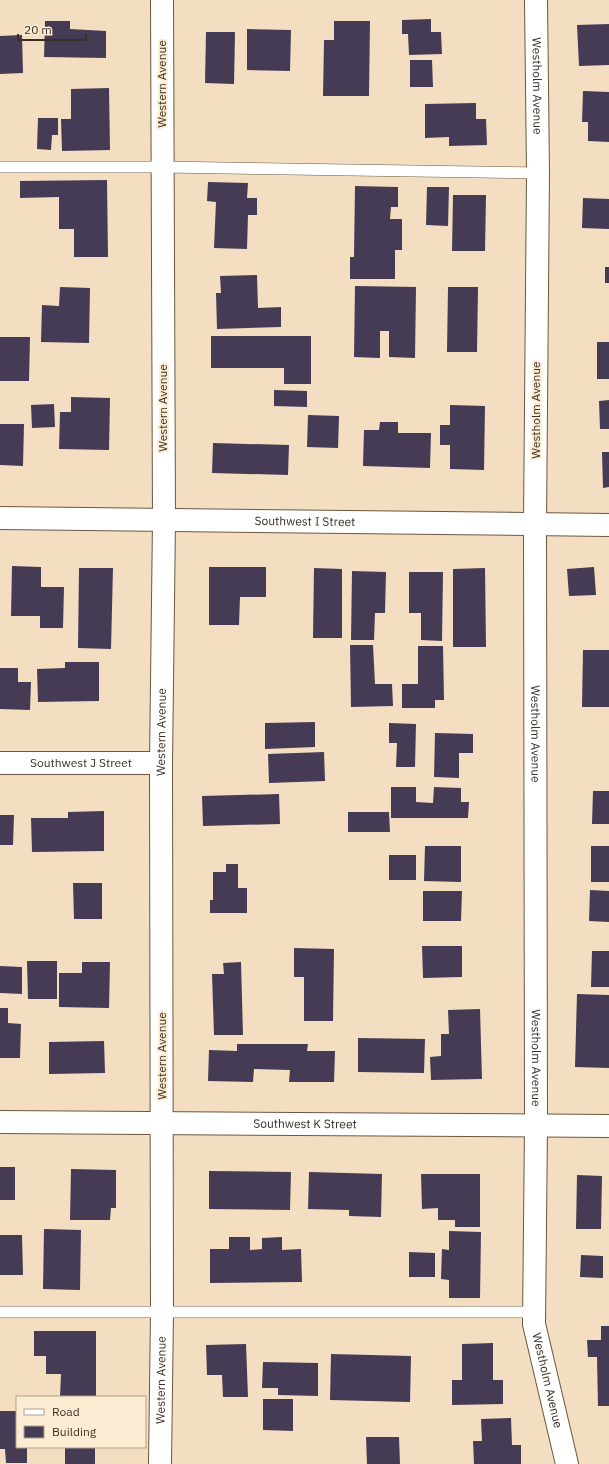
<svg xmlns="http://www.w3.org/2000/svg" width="609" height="1464" font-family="'IBM Plex Sans',sans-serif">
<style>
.building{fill:#453b55}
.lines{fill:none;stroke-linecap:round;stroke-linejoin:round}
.lane-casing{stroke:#6b583e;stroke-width:12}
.street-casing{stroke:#6b583e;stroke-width:24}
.secondary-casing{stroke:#6b583e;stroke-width:24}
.lane{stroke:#fff;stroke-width:11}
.street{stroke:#fff;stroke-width:22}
.secondary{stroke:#fff;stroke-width:22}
.labels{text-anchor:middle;stroke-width:4;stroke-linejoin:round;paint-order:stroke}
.street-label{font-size:12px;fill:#393025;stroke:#fdecd4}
</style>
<rect width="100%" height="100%" fill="#f3dec1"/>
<g class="building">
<polygon points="431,19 431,32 441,32 442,54 409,55 408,34 402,34 402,20"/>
<polygon points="45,21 70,21 70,29 106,31 106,58 44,57"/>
<polygon points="334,21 370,21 369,96 323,96 324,40 334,40"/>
<polygon points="609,24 609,65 579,66 577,25"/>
<polygon points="247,29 291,30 290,71 247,70"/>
<polygon points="206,32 235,32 234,84 205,83"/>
<polygon points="22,35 23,73 0,74 0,36"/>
<polygon points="410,60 432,60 433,87 410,87"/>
<polygon points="109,88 110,150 62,151 61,119 71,119 71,89"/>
<polygon points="583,91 609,92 609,142 588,141 588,122 582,122"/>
<polygon points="476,103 476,119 486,119 487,145 449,146 449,137 425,138 425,104"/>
<polygon points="38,118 58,118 58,135 52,135 51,150 37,149"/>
<polygon points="107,180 108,257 74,257 74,229 59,229 59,197 20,198 20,181"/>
<polygon points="208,182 248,183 247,198 257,198 257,215 248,215 247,249 214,248 216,202 207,201"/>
<polygon points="355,186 398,187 398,207 391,207 390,219 402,219 402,250 395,250 395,279 350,279 350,257 354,257"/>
<polygon points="427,187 449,187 448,226 426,225"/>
<polygon points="453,195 486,195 485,251 452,251"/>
<polygon points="583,198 609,199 609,229 582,228"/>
<rect x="605" y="267" width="4" height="16"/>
<polygon points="257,275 258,308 281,307 281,327 217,329 216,293 221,293 220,276"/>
<polygon points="355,286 416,287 415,358 389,357 389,331 380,331 380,358 354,357"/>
<polygon points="60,287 90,288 89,343 41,342 42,305 59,306"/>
<polygon points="448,287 478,287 477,352 447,352"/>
<polygon points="211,336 311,336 311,384 284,384 284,368 211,368"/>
<polygon points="0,337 30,337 29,381 0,381"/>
<rect x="597" y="342" width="12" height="37"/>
<polygon points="274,390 307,391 307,407 274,406"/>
<polygon points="71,397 110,398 109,450 59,449 60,412 71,412"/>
<polygon points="609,400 609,429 600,429 599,401"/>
<polygon points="54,404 55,427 32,428 31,405"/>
<polygon points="450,405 485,406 484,470 450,469 450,445 440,445 440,425 450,425"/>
<polygon points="308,415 339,416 338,448 307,447"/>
<polygon points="380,422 398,422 398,433 431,433 430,468 363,466 364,430 379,430"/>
<polygon points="0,424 24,424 23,466 0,465"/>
<polygon points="213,443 289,445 288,475 212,473"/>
<polygon points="602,452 609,452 609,487 603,488"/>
<polygon points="12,566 41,567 41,587 64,587 63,628 40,628 40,616 11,616"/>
<polygon points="209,567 266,567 266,597 240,597 239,625 209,625"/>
<polygon points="594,567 596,595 569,596 567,569"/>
<polygon points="79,568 113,568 111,649 78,648"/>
<polygon points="314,568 342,569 342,638 313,638"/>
<polygon points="485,568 486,647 453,647 453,569"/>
<polygon points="352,571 386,572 385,613 375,613 374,640 351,640"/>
<polygon points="409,572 443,572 442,641 421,640 421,613 409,613"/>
<polygon points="350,645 373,645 375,684 392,684 393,706 351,707"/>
<polygon points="418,646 443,646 444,700 435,700 435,708 402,708 402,684 418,684"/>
<polygon points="583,650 609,650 609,707 582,707"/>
<polygon points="65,662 99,662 99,701 38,702 37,669 65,668"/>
<polygon points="0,668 18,668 18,682 31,682 30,710 0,709"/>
<polygon points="315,722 315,747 265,749 265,723"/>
<polygon points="389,723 416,724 415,767 396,767 397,743 389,743"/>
<polygon points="435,733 473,734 473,753 459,753 459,778 434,777"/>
<polygon points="324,752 325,781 269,783 268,754"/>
<polygon points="391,787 416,787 416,802 433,803 434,787 461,788 461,802 469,802 468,818 391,818"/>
<polygon points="593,791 609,791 609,824 592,824"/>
<polygon points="279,794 280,824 203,826 202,796"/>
<polygon points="104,811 104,851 32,852 31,818 68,818 68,812"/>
<polygon points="348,812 389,812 390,832 348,832"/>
<polygon points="0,815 14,815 13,845 0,845"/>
<polygon points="425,846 461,846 461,882 424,881"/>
<rect x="591" y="846" width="18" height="36"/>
<rect x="389" y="855" width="27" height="25"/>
<polygon points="226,864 238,864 238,888 247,888 247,913 210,913 210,900 213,900 213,872 226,872"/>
<polygon points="73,883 102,883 102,919 74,919"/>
<polygon points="590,890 609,891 609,922 589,921"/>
<polygon points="423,891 462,891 461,921 423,921"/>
<polygon points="422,946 462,946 462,977 423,978"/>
<polygon points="294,948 334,949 333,1021 304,1021 304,977 294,977"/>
<polygon points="592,951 609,951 609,987 591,987"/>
<polygon points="27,961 57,961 57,999 28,999"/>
<polygon points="82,962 110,962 109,1008 59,1007 59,973 82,973"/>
<polygon points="241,962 243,1035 214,1035 212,974 224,974 223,963"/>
<polygon points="0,966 22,967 22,994 0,993"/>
<polygon points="577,994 609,995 609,1068 575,1067"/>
<polygon points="0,1008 8,1008 8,1023 21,1024 20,1058 0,1058"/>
<polygon points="480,1009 482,1079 431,1080 430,1057 441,1056 441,1034 449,1034 448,1010"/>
<polygon points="358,1038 425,1039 424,1073 358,1072"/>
<polygon points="104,1041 105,1073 49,1074 49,1042"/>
<polygon points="237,1044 308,1044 307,1051 335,1051 334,1082 289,1082 290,1070 254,1069 253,1082 208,1081 209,1050 237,1051"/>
<rect x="0" y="1167" width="15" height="33"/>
<polygon points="71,1169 116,1170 116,1208 111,1208 110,1220 70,1220"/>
<polygon points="209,1171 291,1172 290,1210 209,1209"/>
<polygon points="309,1172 382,1174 381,1217 349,1216 349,1210 308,1209"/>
<polygon points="421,1174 480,1174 480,1227 455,1227 455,1220 438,1220 438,1208 422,1209"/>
<polygon points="577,1175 602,1176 601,1229 576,1229"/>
<polygon points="44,1229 81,1230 80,1290 43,1289"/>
<polygon points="449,1231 481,1232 480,1298 449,1298 449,1280 441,1279 442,1249 449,1250"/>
<polygon points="0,1235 22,1235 23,1275 0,1275"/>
<polygon points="229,1237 250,1237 250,1250 262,1249 262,1238 282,1237 282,1250 301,1249 302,1282 210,1283 210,1249 229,1249"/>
<polygon points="409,1252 435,1253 435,1277 409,1277"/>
<polygon points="581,1255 603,1256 603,1278 580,1277"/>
<polygon points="601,1326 609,1326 609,1406 598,1406 597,1357 588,1357 587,1340 601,1340"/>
<polygon points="34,1331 96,1331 96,1397 60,1397 61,1374 46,1374 46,1356 34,1356"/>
<polygon points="493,1343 493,1380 503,1380 503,1404 452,1405 452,1380 462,1380 462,1344"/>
<polygon points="246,1344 248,1397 223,1397 222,1375 207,1375 206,1345"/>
<polygon points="331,1354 411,1356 410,1402 330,1400"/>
<polygon points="263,1362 318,1363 318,1396 278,1395 278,1388 262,1388"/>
<polygon points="263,1399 293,1399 293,1431 263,1430"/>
<polygon points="0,1411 17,1411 17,1447 27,1447 27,1463 6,1463 5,1449 0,1449"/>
<polygon points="511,1418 512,1445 521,1445 521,1464 474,1464 473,1441 482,1441 481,1419"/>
<polygon points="366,1437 399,1437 400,1464 367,1464"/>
<polygon points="65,1447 95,1448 95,1464 65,1464"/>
</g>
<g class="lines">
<defs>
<g id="lane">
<polyline points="0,167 162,167 538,173"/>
<polyline points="0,1312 535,1312"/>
</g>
<g id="street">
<path id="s1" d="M0,518L609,525"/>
<path id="s2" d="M0,763H161"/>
<path id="s3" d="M0,1122L609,1126"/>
<path id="s4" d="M160,1464L162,1312L161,763L164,520L162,0"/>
</g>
<g id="secondary">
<path id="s5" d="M536,0L538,173L535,524L536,1125L534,1324L567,1464"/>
</g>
</defs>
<use href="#lane" class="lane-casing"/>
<use href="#street" class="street-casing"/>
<use href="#secondary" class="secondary-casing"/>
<use href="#lane" class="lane"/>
<use href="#street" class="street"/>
<use href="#secondary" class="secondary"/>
</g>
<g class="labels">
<g class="street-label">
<text transform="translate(162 84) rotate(-90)" y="4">Western Avenue</text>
<text dy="4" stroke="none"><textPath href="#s5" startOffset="86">Westholm Avenue</textPath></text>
<text transform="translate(163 408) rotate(-90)" y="4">Western Avenue</text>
<text transform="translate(536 410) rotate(-90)" y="4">Westholm Avenue</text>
<text dy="4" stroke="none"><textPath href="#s1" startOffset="305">Southwest I Street</textPath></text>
<text dy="4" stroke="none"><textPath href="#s4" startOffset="732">Western Avenue</textPath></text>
<text dy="4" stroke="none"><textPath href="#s5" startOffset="734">Westholm Avenue</textPath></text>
<text dy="4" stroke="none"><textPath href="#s2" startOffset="81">Southwest J Street</textPath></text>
<text transform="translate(162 1056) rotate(-90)" y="4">Western Avenue</text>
<text dy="4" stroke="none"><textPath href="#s5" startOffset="1058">Westholm Avenue</textPath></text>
<text dy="4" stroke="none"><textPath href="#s3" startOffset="305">Southwest K Street</textPath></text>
<text dy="4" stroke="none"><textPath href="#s4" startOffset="84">Western Avenue</textPath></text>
<text dy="4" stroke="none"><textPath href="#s5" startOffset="1382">Westholm Avenue</textPath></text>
</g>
</g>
<rect x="16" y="1396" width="130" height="52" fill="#fdecd4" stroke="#afa18e"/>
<rect x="24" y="1409" width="20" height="6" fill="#ffffff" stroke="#afa18e"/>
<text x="52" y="1416" font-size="12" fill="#393025">Road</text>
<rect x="24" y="1426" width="20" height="12" fill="#453b55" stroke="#afa18e"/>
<text x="52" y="1436" font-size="12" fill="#393025">Building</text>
<path d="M18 34v6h68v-6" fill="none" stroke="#393025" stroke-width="2"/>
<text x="24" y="34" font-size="12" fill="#393025" stroke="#fdecd4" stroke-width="3" paint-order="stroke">20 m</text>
</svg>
